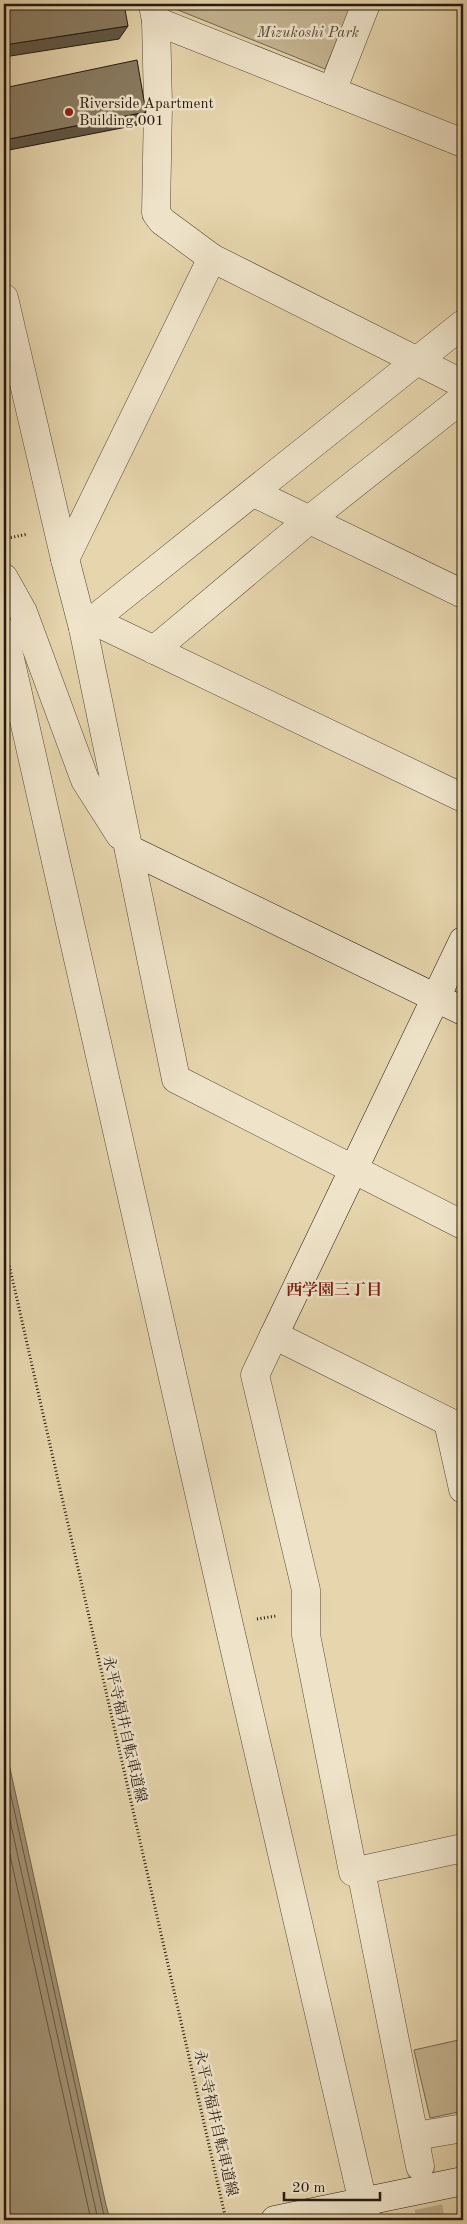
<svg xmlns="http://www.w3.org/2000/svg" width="467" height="2224" font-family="'Old Standard TT','Noto Serif JP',serif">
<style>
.green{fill:#c5b592;stroke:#746750}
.water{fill:#a49577;stroke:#71634d}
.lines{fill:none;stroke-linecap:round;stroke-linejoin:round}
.shore{stroke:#645743;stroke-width:1}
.street-tunnel{stroke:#bfaf8d;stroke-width:28;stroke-dasharray:28 14;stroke-linecap:butt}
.street-casing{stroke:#544836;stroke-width:29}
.secondary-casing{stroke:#24190f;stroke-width:29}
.path{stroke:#24190f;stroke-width:3;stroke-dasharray:1 2.5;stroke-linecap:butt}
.street{stroke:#efe4ca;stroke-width:28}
.secondary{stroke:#efe4ca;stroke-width:28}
.shaded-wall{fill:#605644;stroke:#24190f}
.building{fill:#897b61;stroke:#24190f}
.poi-dot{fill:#8f2418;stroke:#efe4ca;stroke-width:2}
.labels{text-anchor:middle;stroke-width:5;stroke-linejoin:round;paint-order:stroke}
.park-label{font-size:15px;font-style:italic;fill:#544836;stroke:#efe4ca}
.poi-label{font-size:15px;fill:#24190f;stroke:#efe4ca;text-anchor:start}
.street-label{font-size:15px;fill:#24190f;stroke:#efe4ca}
.neighbourhood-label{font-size:16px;font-weight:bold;fill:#7a1f14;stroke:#efe4ca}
</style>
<rect width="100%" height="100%" fill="#e6d5ad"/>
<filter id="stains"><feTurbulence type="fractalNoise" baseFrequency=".004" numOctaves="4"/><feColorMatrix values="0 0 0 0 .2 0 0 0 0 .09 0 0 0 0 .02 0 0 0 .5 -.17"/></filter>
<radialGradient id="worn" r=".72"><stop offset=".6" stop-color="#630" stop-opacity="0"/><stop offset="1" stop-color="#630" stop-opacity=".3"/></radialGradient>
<g class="green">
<polygon points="172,4 352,4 325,69 173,8"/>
<polygon points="463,2039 463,2111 430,2118 414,2050"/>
</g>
<polygon class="water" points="4,1741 106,2205 110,2220 4,2220"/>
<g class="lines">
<g class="shore">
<polyline points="4,1764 105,2220"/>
<polyline points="4,1793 98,2220"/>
<polyline points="4,1828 91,2220"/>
</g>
<polyline class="street-tunnel" points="420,2166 431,2220"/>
<defs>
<g id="street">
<polyline points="153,5 156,21 158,104 156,213 162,221 212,258"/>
<polyline points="156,21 463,143"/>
<polyline points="332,91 366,4"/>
<polyline points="4,298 65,559"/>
<polyline points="463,384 212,258 65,559 83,628 176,1079 463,1225"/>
<polyline points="254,493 463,594"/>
<polyline points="4,578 23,612 85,780 120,835"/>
<polyline points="94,621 463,798"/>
<polyline points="83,628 463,324"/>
<polyline points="4,632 229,1625 367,2220"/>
<polyline points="154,650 309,520 463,398"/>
<polyline points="448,1422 463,1489"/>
<polyline points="463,1429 274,1335 255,1375 306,1590 306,1635 353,1872 463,1848"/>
<polyline points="361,1871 420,2166"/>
<polyline points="416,2136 463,2128"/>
</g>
<g id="secondary">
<polyline points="129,849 463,1011"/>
<polyline points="274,1335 463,941"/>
<polyline points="275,2220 463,2181"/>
</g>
</defs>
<use href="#street" class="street-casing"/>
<use href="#secondary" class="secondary-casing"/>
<g class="path">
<polyline points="4,539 28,534"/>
<polyline points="4,1242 226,2220"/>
<polyline points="257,1619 276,1616"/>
</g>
<use href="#street" class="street"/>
<use href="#secondary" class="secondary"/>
</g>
<g class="shaded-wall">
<polygon points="128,26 119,39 4,57 4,45"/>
<polygon points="146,112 137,125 4,151 4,140"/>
</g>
<g class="building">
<polygon points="4,4 124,4 128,26 4,45"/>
<polygon points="137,60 146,112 4,140 4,88"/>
</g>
<circle class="poi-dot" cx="69" cy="112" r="5"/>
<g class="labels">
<g class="park-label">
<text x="308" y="37">Mizukoshi Park</text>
</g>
<g class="poi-label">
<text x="79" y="108">Riverside Apartment<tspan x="79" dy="17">Building 001</tspan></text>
</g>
<g class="street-label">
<text transform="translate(125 1729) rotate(77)" y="5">永平寺福井自転車道線</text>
<text transform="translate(216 2123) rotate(77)" y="5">永平寺福井自転車道線</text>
</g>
<g class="neighbourhood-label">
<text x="334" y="1295">西学園三丁目</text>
</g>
</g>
<rect width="467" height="2224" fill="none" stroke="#e6d5ad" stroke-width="20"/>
<rect x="5" y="5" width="457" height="2214" fill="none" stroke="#24190f" stroke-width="2.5"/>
<rect x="10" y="10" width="447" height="2204" fill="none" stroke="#24190f"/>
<path d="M284 2192v8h96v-8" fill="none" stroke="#24190f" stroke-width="2.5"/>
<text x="292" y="2192" font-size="15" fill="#24190f" stroke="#efe4ca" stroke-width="4" paint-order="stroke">20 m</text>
<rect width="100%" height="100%" filter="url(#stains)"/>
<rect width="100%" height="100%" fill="url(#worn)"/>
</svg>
